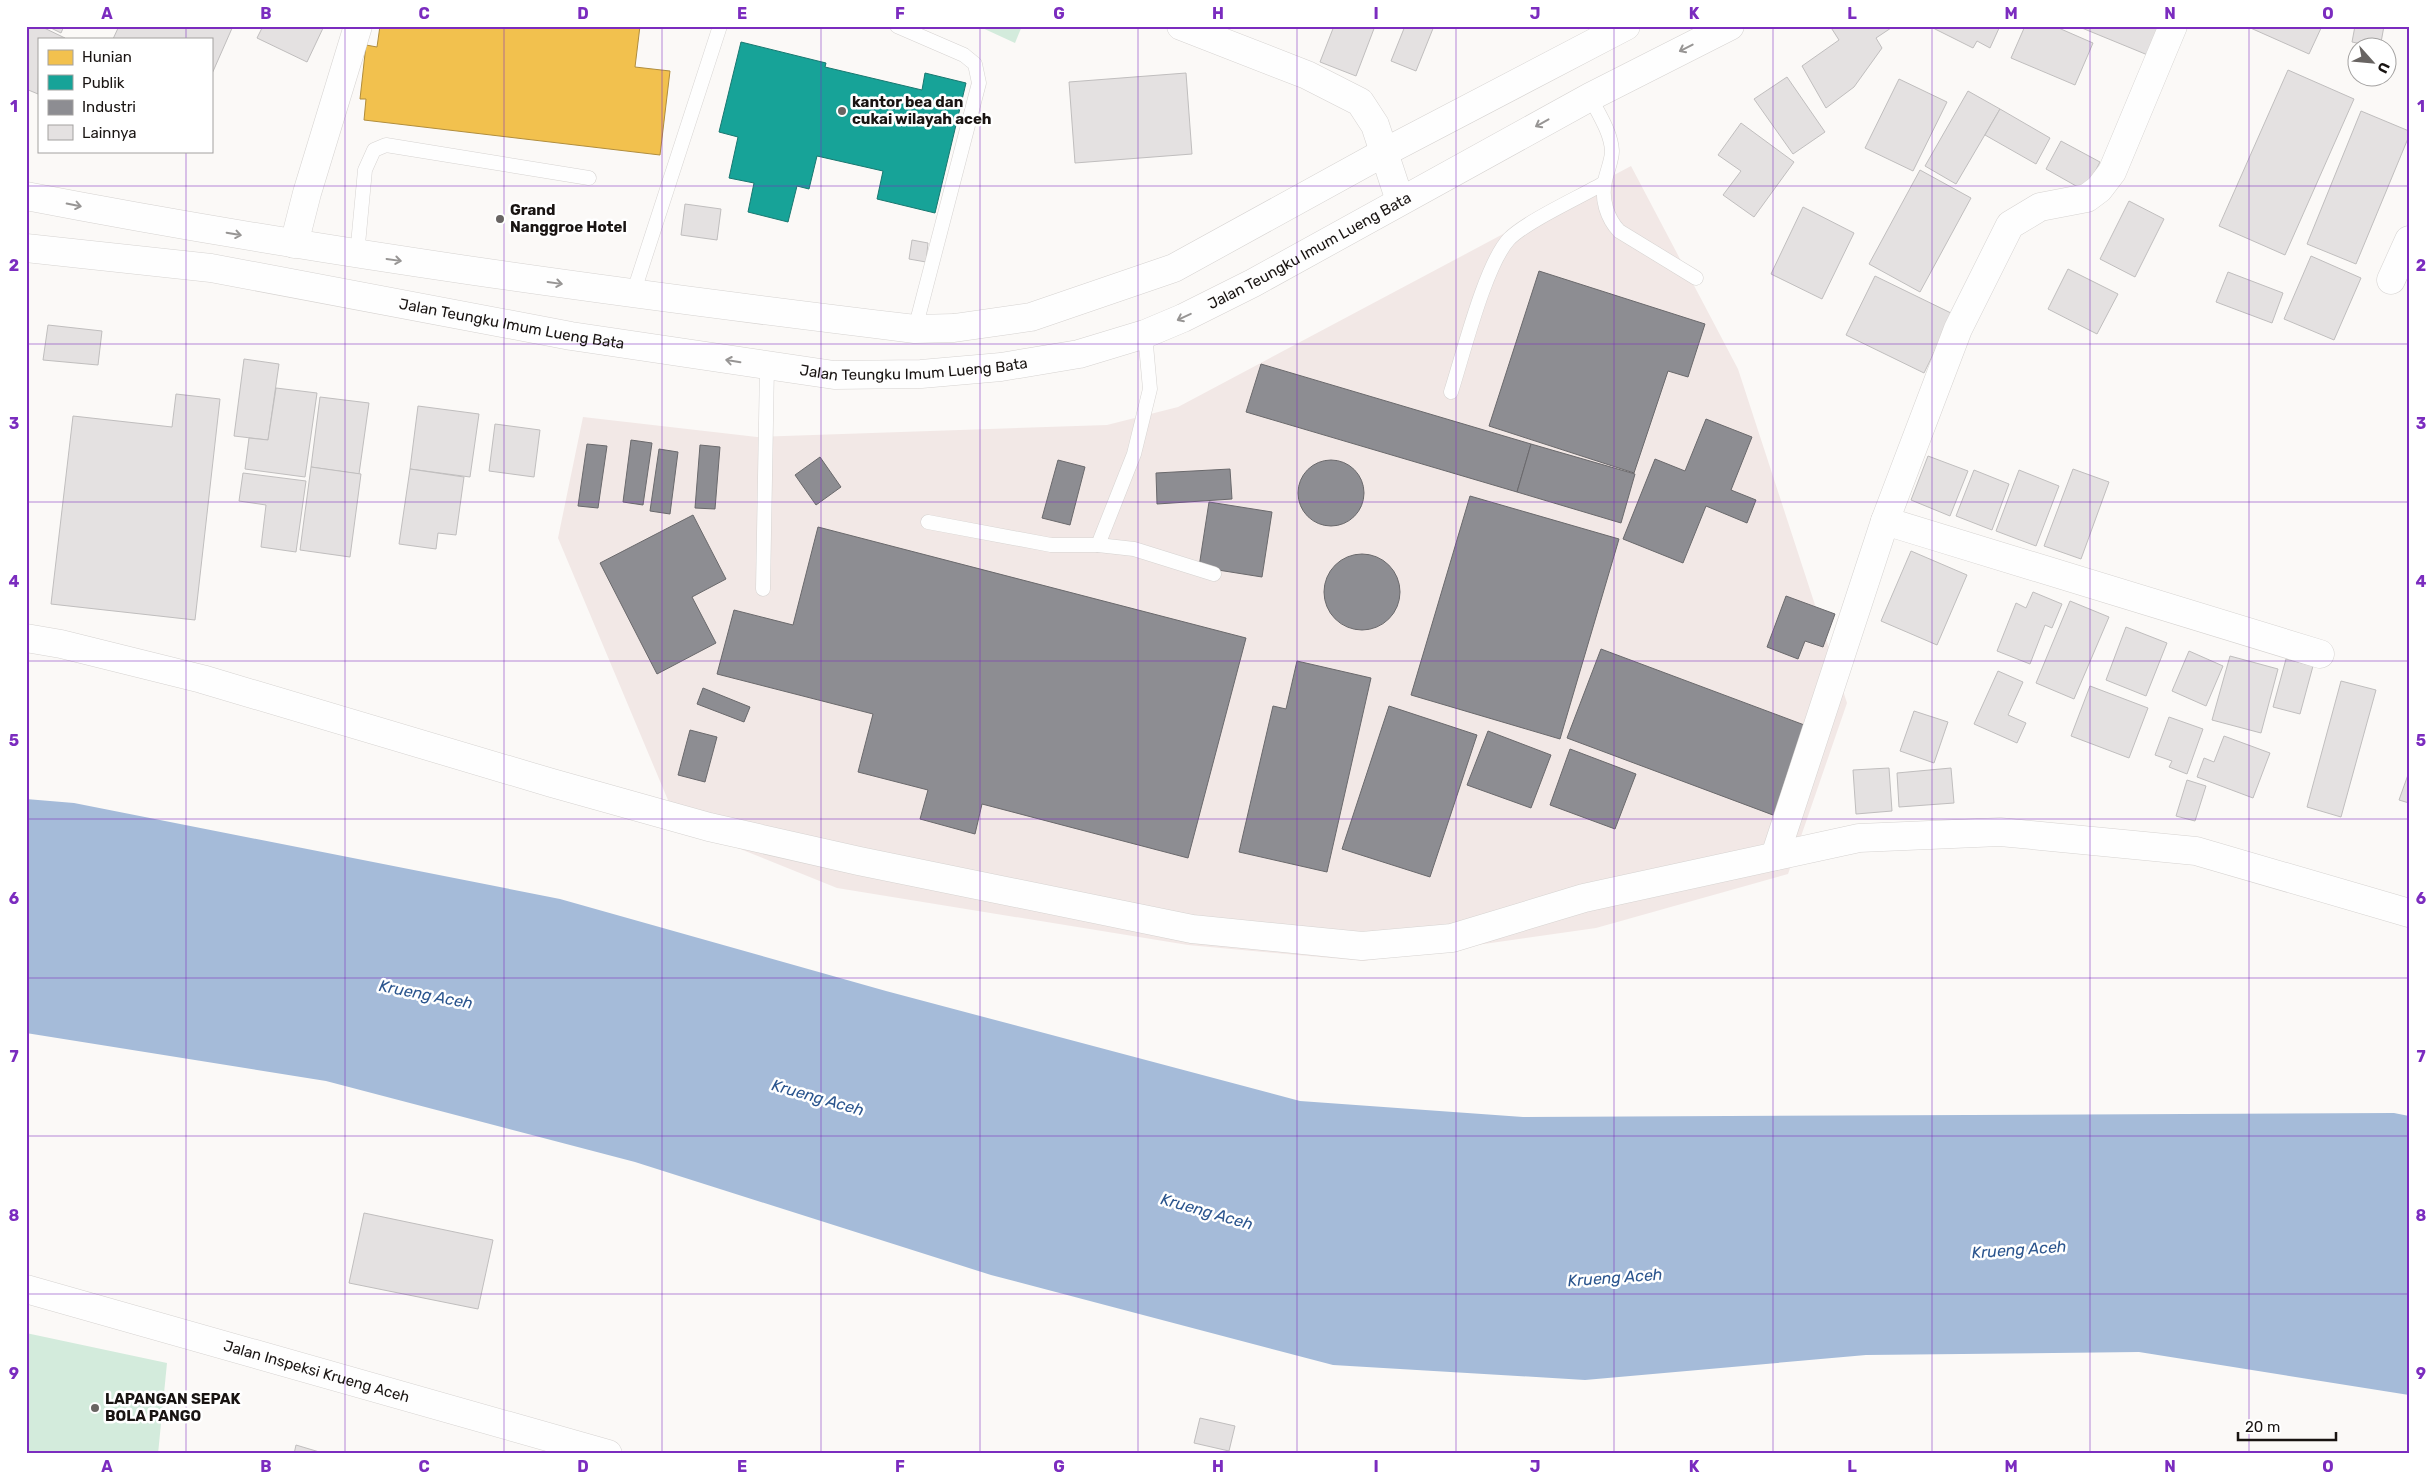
<svg xmlns="http://www.w3.org/2000/svg" width="2435" height="1480" font-family="Rubik,sans-serif">
<style>
.industrial{fill:#f2e8e6}
.green{fill:#d3ebdc}
.water{fill:#a5bbd9}
.homes{fill:#f2c14e;stroke:#b18d3c}
.public{fill:#17a398;stroke:#187870}
.industry{fill:#8d8d92;stroke:#6a696c}
.building{fill:#e4e1e1;stroke:#c0bebe}
.lines{fill:none;stroke-linecap:round;stroke-linejoin:round}
.lane-casing{stroke:#d6d3d1;stroke-width:15}
.street-casing{stroke:#d6d3d1;stroke-width:29}
.secondary-casing{stroke:#d6d3d1;stroke-width:29}
.highway-casing{stroke:#d6d3d1;stroke-width:29}
.lane{stroke:#fefefe;stroke-width:14}
.street{stroke:#fefefe;stroke-width:28}
.secondary{stroke:#fefefe;stroke-width:28}
.highway{stroke:#fefefe;stroke-width:28}
.oneway{stroke:#979594}
.grid{fill:none;stroke:#7b2cbf;stroke-width:1;stroke-opacity:0.55}
.poi-dot{fill:#686462;stroke:#fff;stroke-width:2}
.labels{text-anchor:middle;stroke-width:5;stroke-linejoin:round;paint-order:stroke}
.poi-label{font-size:15px;font-weight:bold;fill:#191412;stroke:#fff;text-anchor:start}
.street-label{font-size:15px;fill:#191412;stroke:#fff}
.water-label{font-size:16px;font-style:italic;fill:#2b558e;stroke:#fff}
.neatline{fill:none;stroke:#7b2cbf;stroke-width:2}
.grid-label{font-size:16px;text-anchor:middle;font-weight:bold;fill:#7b2cbf}
</style>
<rect width="100%" height="100%" fill="#fbf9f7"/>
<polygon class="industrial" points="1631,166 1738,369 1847,703 1788,874 1596,928 1364,961 1188,945 837,888 678,824 558,538 583,417 757,437 1107,425 1178,407"/>
<g class="green">
<polygon points="978,26 1022,26 1015,43"/>
<polygon points="26,1333 167,1363 158,1454 26,1454"/>
</g>
<polygon class="water" points="26,799 74,803 560,899 886,991 1300,1101 1523,1117 2394,1113 2409,1116 2409,1395 2139,1352 1866,1355 1585,1380 1333,1365 991,1275 635,1162 326,1081 26,1033"/>
<polygon class="homes" points="380,26 640,26 635,67 670,71 660,155 364,120 366,99 360,99 366,45 377,47"/>
<polygon class="public" points="741,42 826,63 825,67 922,90 925,73 966,83 935,213 877,199 883,171 817,156 809,189 797,186 788,222 748,212 754,183 729,178 738,137 719,132"/>
<g class="industry">
<polygon points="1539,271 1705,324 1688,377 1668,371 1634,473 1489,426"/>
<polygon points="1261,364 1531,444 1517,492 1246,412"/>
<polygon points="1706,419 1752,437 1731,490 1756,500 1747,523 1706,506 1683,563 1623,539 1655,459 1685,471"/>
<polygon points="631,440 652,443 643,505 623,502"/>
<polygon points="587,444 607,446 598,508 578,506"/>
<polygon points="1531,444 1635,474 1621,523 1517,492"/>
<polygon points="700,445 720,447 715,509 695,508"/>
<polygon points="659,449 678,452 670,514 650,511"/>
<polygon points="820,457 841,487 816,505 795,475"/>
<polygon points="1058,460 1085,467 1070,525 1042,518"/>
<circle cx="1331" cy="493" r="33"/>
<polygon points="1230,469 1232,499 1157,504 1156,473"/>
<polygon points="1470,496 1619,539 1560,739 1411,695"/>
<polygon points="1209,502 1272,512 1262,577 1199,567"/>
<polygon points="693,515 726,579 692,597 716,643 657,674 600,563"/>
<polygon points="818,527 1246,638 1188,858 982,804 975,834 920,819 928,790 858,772 873,714 717,674 734,610 793,625"/>
<circle cx="1362" cy="592" r="38"/>
<polygon points="1786,596 1835,614 1823,647 1805,641 1798,659 1767,647"/>
<polygon points="1601,649 1815,729 1781,818 1567,738"/>
<polygon points="1297,661 1371,678 1327,872 1239,852 1273,706 1286,709"/>
<polygon points="703,688 750,707 744,722 697,704"/>
<polygon points="1389,706 1477,735 1430,877 1342,849"/>
<polygon points="690,730 717,737 705,782 678,775"/>
<polygon points="1488,731 1551,755 1531,808 1467,785"/>
<polygon points="1570,749 1636,774 1615,829 1550,805"/>
</g>
<g class="building">
<polygon points="26,26 40,26 65,38 39,39 38,94 26,89"/>
<polygon points="47,26 64,26 61,33"/>
<polygon points="119,26 233,26 211,76 211,39 113,39"/>
<polygon points="263,26 324,26 307,62 257,38"/>
<polygon points="1334,26 1375,26 1356,76 1320,62"/>
<polygon points="1405,26 1434,26 1416,71 1391,61"/>
<polygon points="1830,26 1894,26 1876,38 1882,48 1854,87 1826,108 1802,66 1839,40"/>
<polygon points="1929,26 2000,26 1990,48 1977,41 1973,48"/>
<polygon points="2025,26 2054,26 2093,43 2075,85 2011,58"/>
<polygon points="2077,26 2168,26 2155,58"/>
<polygon points="2246,26 2322,26 2309,54"/>
<polygon points="2355,26 2384,26 2380,48 2352,42"/>
<polygon points="2288,70 2354,99 2285,255 2219,226"/>
<polygon points="1186,73 1192,154 1075,163 1069,82"/>
<polygon points="1787,77 1825,132 1793,154 1754,99"/>
<polygon points="1899,79 1947,102 1913,171 1865,148"/>
<polygon points="1968,91 2000,109 1956,184 1925,166"/>
<polygon points="2000,109 2050,138 2036,164 1985,135"/>
<polygon points="2361,111 2409,131 2409,136 2356,264 2307,244"/>
<polygon points="1741,123 1794,162 1754,217 1723,195 1741,171 1718,155"/>
<polygon points="2061,141 2100,162 2085,191 2046,169"/>
<polygon points="1920,170 1971,198 1920,292 1869,264"/>
<polygon points="2129,201 2164,219 2135,277 2100,259"/>
<polygon points="685,204 721,209 717,240 681,235"/>
<polygon points="1803,207 1854,233 1822,299 1771,274"/>
<polygon points="912,240 928,243 926,262 909,259"/>
<polygon points="2311,256 2361,278 2334,340 2284,319"/>
<polygon points="2068,269 2118,294 2097,334 2048,309"/>
<polygon points="2228,272 2283,293 2272,323 2216,302"/>
<polygon points="1875,276 1953,314 1924,373 1846,335"/>
<polygon points="48,325 102,331 98,365 43,360"/>
<polygon points="244,359 279,364 268,440 234,436"/>
<polygon points="276,388 317,393 305,477 245,469 249,438 268,440"/>
<polygon points="176,394 220,399 195,620 51,604 73,416 172,427"/>
<polygon points="320,397 369,403 359,474 311,467"/>
<polygon points="418,406 479,414 470,477 410,469"/>
<polygon points="495,424 540,430 534,477 489,471"/>
<polygon points="1928,456 1968,471 1950,516 1911,500"/>
<polygon points="311,467 361,474 350,557 300,550"/>
<polygon points="410,469 464,477 456,535 438,533 436,549 399,544"/>
<polygon points="2073,469 2109,482 2081,559 2044,546"/>
<polygon points="1974,470 2009,484 1992,530 1956,516"/>
<polygon points="2019,470 2059,486 2036,546 1996,531"/>
<polygon points="243,473 306,481 296,552 261,547 266,505 239,501"/>
<polygon points="1911,551 1967,575 1937,645 1881,621"/>
<polygon points="2033,592 2062,604 2052,628 2045,625 2030,664 1997,651 2016,603 2026,608"/>
<polygon points="2070,601 2109,617 2074,699 2036,683"/>
<polygon points="2126,627 2167,643 2146,696 2106,680"/>
<polygon points="2189,651 2223,666 2206,706 2172,691"/>
<polygon points="2230,656 2278,669 2261,733 2212,720"/>
<polygon points="2286,659 2313,666 2300,714 2273,707"/>
<polygon points="1998,671 2023,682 2008,715 2026,723 2017,743 1974,724"/>
<polygon points="2341,681 2376,690 2341,817 2307,807"/>
<polygon points="2090,686 2148,708 2129,758 2071,736"/>
<polygon points="1914,711 1948,722 1934,763 1900,751"/>
<polygon points="2169,717 2203,729 2187,774 2169,767 2172,761 2155,755"/>
<polygon points="2224,736 2270,753 2253,798 2197,777 2204,758 2214,762"/>
<polygon points="1889,768 1892,811 1856,814 1853,770"/>
<polygon points="1951,768 1954,803 1899,807 1897,773"/>
<polygon points="2409,772 2409,803 2399,800"/>
<polygon points="2187,780 2206,786 2195,821 2176,816"/>
<polygon points="364,1213 493,1240 478,1309 349,1283"/>
<polygon points="1200,1418 1235,1426 1229,1451 1194,1443"/>
<polygon points="296,1445 326,1454 294,1454"/>
</g>
<g class="lines">
<defs>
<g id="lane">
<polyline points="897,26 964,55 975,64 979,83 915,329"/>
<path d="M1590,97C1598,113 1611,132 1612,151C1612,160 1607,171 1605,181C1601,199 1607,218 1619,231L1696,278"/>
<polyline points="357,255 365,170 374,150 386,145 589,178"/>
<polyline points="633,294 720,26"/>
<path d="M1451,392C1463,355 1485,265 1509,239C1527,221 1580,197 1604,183"/>
<polyline points="928,522 1051,545 1098,545 1134,549 1214,574"/>
<polyline points="1098,545 1134,454 1150,389 1145,334"/>
<polyline points="763,589 767,366"/>
</g>
<g id="street">
<polyline points="1181,26 1307,75 1360,102 1375,125 1400,201"/>
<polyline points="294,244 307,193 358,26"/>
<polyline points="2391,280 2409,240"/>
<polyline points="1885,521 2320,654"/>
<polyline points="26,638 61,644 202,679 552,783 709,827 859,861 1192,929 1362,946 1452,938 1584,898 1859,838 2000,832 2196,851 2409,913"/>
<polyline points="1775,856 1885,521 1958,329 2010,225 2040,207 2087,198 2099,189 2112,172 2173,26"/>
</g>
<g id="secondary">
<path id="s1" d="M26,1289L608,1454"/>
</g>
<g id="highway">
<path d="M26,196C321,253 618,293 915,329L954,328L1031,317L1174,268L1385,152L1626,26"/>
<path id="s2" d="M26,248L211,268L571,336L834,375L921,374L1001,367L1079,354L1145,334L1183,318L1253,283L1590,97L1730,26"/>
</g>
</defs>
<use href="#lane" class="lane-casing"/>
<use href="#street" class="street-casing"/>
<use href="#secondary" class="secondary-casing"/>
<use href="#highway" class="highway-casing"/>
<use href="#lane" class="lane"/>
<use href="#street" class="street"/>
<use href="#secondary" class="secondary"/>
<use href="#highway" class="highway"/>
</g>
<defs><path id="oneway-shaft" d="M-6 0H5M1.5-3L5.5 0L1.5 3" fill="none" stroke-width="1.6" stroke-linecap="round" stroke-linejoin="round" transform="scale(1.25)"/></defs>
<g class="oneway">
<use href="#oneway-shaft" transform="translate(1686 48) rotate(153)"/>
<use href="#oneway-shaft" transform="translate(1542 123) rotate(151)"/>
<use href="#oneway-shaft" transform="translate(74 205) rotate(11)"/>
<use href="#oneway-shaft" transform="translate(234 234) rotate(10)"/>
<use href="#oneway-shaft" transform="translate(394 260) rotate(8)"/>
<use href="#oneway-shaft" transform="translate(555 283) rotate(8)"/>
<use href="#oneway-shaft" transform="translate(1184 317) rotate(155)"/>
<use href="#oneway-shaft" transform="translate(733 361) rotate(-171)"/>
</g>
<path class="grid" d="M186,26V39M345,26V1454M504,26V1454M662,26V1454M821,26V1454M980,26V1454M1138,26V1454M1297,26V1454M1456,26V1454M1614,26V1454M1773,26V1454M1932,26V1454M2090,26V1454M2249,26V1454M186,151V1454M26,186H2409M26,344H2409M26,502H2409M26,661H2409M26,819H2409M26,978H2409M26,1136H2409M26,1294H2409"/>
<g class="poi-dot">
<circle cx="842" cy="111" r="5"/>
<circle cx="500" cy="219" r="5"/>
<circle cx="95" cy="1408" r="5"/>
</g>
<g class="labels">
<g class="poi-label">
<text x="852" y="107">kantor bea dan<tspan x="852" dy="17">cukai wilayah aceh</tspan></text>
<text x="510" y="215">Grand<tspan x="510" dy="17">Nanggroe Hotel</tspan></text>
<text x="105" y="1404">LAPANGAN SEPAK<tspan x="105" dy="17">BOLA PANGO</tspan></text>
</g>
<g class="street-label">
<text dy="5" stroke="none"><textPath href="#s2" startOffset="1318">Jalan Teungku Imum Lueng Bata</textPath></text>
<text dy="5" stroke="none"><textPath href="#s2" startOffset="492">Jalan Teungku Imum Lueng Bata</textPath></text>
<text dy="5" stroke="none"><textPath href="#s2" startOffset="898">Jalan Teungku Imum Lueng Bata</textPath></text>
<text dy="5" stroke="none"><textPath href="#s1" startOffset="302">Jalan Inspeksi Krueng Aceh</textPath></text>
</g>
<g class="water-label">
<text transform="translate(426 994) rotate(11)" y="6">Krueng Aceh</text>
<text transform="translate(818 1097) rotate(16)" y="6">Krueng Aceh</text>
<text transform="translate(1207 1211) rotate(16)" y="6">Krueng Aceh</text>
<text transform="translate(2019 1249) rotate(-4)" y="6">Krueng Aceh</text>
<text transform="translate(1615 1277) rotate(-4)" y="6">Krueng Aceh</text>
</g>
</g>
<rect width="2435" height="1480" fill="none" stroke="#ffffff" stroke-width="55"/>
<rect x="38" y="38" width="175" height="115" fill="#ffffff" stroke="#a3a1a0"/>
<rect x="48" y="50" width="25" height="15" fill="#f2c14e" stroke="#a3a1a0"/>
<text x="82" y="62" font-size="15" fill="#191412">Hunian</text>
<rect x="48" y="75" width="25" height="15" fill="#17a398" stroke="#a3a1a0"/>
<text x="82" y="88" font-size="15" fill="#191412">Publik</text>
<rect x="48" y="100" width="25" height="15" fill="#8d8d92" stroke="#a3a1a0"/>
<text x="82" y="112" font-size="15" fill="#191412">Industri</text>
<rect x="48" y="125" width="25" height="15" fill="#e4e1e1" stroke="#a3a1a0"/>
<text x="82" y="138" font-size="15" fill="#191412">Lainnya</text>
<g transform="translate(2372 62) rotate(117)"><circle r="24" fill="#ffffff" stroke="#a3a1a0"/>
<path d="M0-4L9 19L0 12L-9 19Z" fill="#686462"/>
<text y="-8" font-size="14" font-weight="bold" text-anchor="middle" fill="#191412">U</text>
</g>
<path d="M2238 1432v8h98v-8" fill="none" stroke="#191412" stroke-width="2.5"/>
<text x="2245" y="1432" font-size="15" fill="#191412" stroke="#ffffff" stroke-width="4" paint-order="stroke">20 m</text>
<rect x="28" y="28" width="2380" height="1424" class="neatline"/>
<g class="grid-label">
<text x="107" y="19">A</text>
<text x="266" y="19">B</text>
<text x="424" y="19">C</text>
<text x="583" y="19">D</text>
<text x="742" y="19">E</text>
<text x="900" y="19">F</text>
<text x="1059" y="19">G</text>
<text x="1218" y="19">H</text>
<text x="1376" y="19">I</text>
<text x="1535" y="19">J</text>
<text x="1694" y="19">K</text>
<text x="1852" y="19">L</text>
<text x="2011" y="19">M</text>
<text x="2170" y="19">N</text>
<text x="2328" y="19">O</text>
<text x="14" y="112">1</text>
<text x="2421" y="112">1</text>
<text x="14" y="271">2</text>
<text x="2421" y="271">2</text>
<text x="14" y="429">3</text>
<text x="2421" y="429">3</text>
<text x="14" y="587">4</text>
<text x="2421" y="587">4</text>
<text x="14" y="746">5</text>
<text x="2421" y="746">5</text>
<text x="14" y="904">6</text>
<text x="2421" y="904">6</text>
<text x="14" y="1062">7</text>
<text x="2421" y="1062">7</text>
<text x="14" y="1221">8</text>
<text x="2421" y="1221">8</text>
<text x="14" y="1379">9</text>
<text x="2421" y="1379">9</text>
<text x="107" y="1472">A</text>
<text x="266" y="1472">B</text>
<text x="424" y="1472">C</text>
<text x="583" y="1472">D</text>
<text x="742" y="1472">E</text>
<text x="900" y="1472">F</text>
<text x="1059" y="1472">G</text>
<text x="1218" y="1472">H</text>
<text x="1376" y="1472">I</text>
<text x="1535" y="1472">J</text>
<text x="1694" y="1472">K</text>
<text x="1852" y="1472">L</text>
<text x="2011" y="1472">M</text>
<text x="2170" y="1472">N</text>
<text x="2328" y="1472">O</text>
</g>
</svg>
